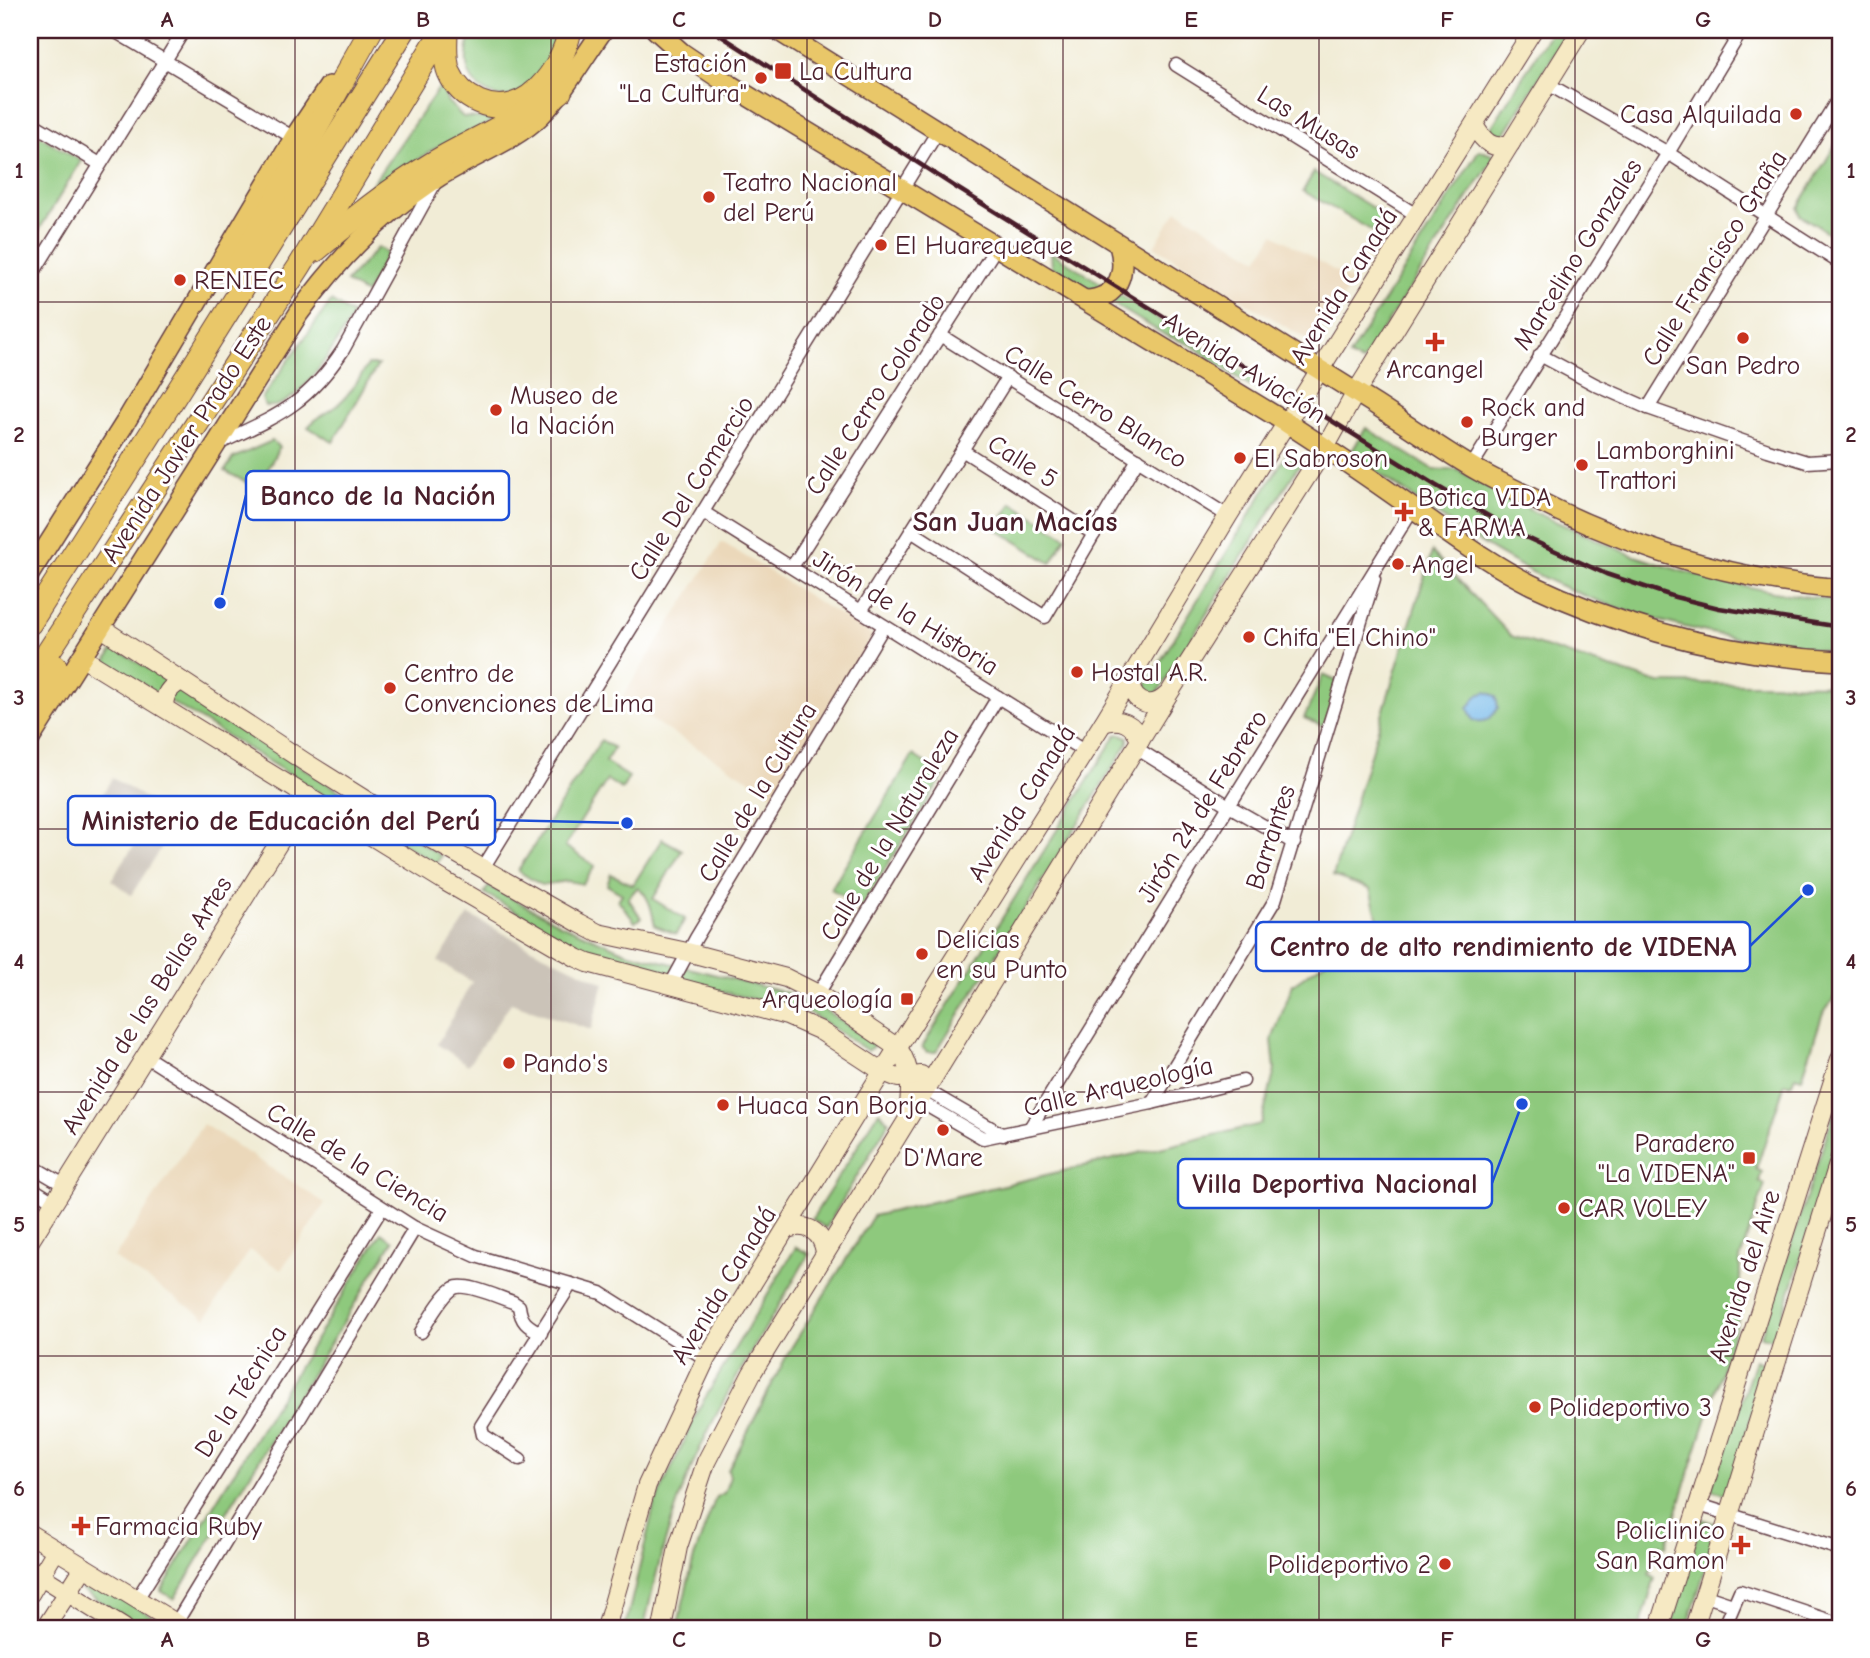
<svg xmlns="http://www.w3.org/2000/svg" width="1870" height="1658" font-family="'Comic Neue',sans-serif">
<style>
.built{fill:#ebd8ba}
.industrial{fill:#cbc3b8}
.green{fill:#8ec97d;stroke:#6c7454;stroke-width:2}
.water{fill:#72b8e9;stroke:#5e6c8a;stroke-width:2}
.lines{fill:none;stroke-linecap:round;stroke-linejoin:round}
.street-casing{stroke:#633e45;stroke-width:15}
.secondary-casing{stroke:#633e45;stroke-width:20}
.primary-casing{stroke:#633e45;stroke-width:22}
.highway-casing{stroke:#633e45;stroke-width:25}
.street{stroke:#fff;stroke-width:12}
.secondary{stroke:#f6e9c3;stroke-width:18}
.primary{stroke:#e9c769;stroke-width:19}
.highway{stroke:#e9c769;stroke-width:23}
.rail{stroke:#4a1f2b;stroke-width:4.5}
.grid{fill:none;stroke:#4a1f2b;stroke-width:2;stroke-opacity:0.55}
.poi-dot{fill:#c8321e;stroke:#fff;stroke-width:2.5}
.labels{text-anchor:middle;stroke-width:6;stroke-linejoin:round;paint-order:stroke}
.poi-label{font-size:26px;fill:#4a1f2b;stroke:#fff;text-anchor:start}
.street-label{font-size:26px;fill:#4a1f2b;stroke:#fff}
.neighbourhood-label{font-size:28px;font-weight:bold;fill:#4a1f2b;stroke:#fff}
.leader{fill:none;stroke:#1d4ed8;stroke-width:2.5}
.callout-dot{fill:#1d4ed8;stroke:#fff;stroke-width:2.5}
.callout{fill:#fff;stroke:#1d4ed8;stroke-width:2.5}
.callout-label{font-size:28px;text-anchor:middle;font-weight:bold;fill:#4a1f2b}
.neatline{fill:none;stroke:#4a1f2b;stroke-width:2.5}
.grid-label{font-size:23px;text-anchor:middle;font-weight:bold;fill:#4a1f2b}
</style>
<rect width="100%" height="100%" fill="#fff"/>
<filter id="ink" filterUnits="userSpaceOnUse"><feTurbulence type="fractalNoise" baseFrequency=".0143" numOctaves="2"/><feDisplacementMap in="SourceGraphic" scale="14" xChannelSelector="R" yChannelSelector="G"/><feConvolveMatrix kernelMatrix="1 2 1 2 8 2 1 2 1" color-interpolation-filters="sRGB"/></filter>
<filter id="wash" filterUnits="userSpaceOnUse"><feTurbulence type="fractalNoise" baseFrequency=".00686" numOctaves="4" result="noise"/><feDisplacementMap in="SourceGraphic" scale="28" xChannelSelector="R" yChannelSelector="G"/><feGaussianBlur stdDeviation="1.57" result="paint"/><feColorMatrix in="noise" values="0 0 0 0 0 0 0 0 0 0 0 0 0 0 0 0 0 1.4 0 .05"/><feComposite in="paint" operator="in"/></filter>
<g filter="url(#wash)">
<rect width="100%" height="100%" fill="#f1ecd6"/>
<g class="built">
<polygon points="1177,210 1258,259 1274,234 1353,282 1314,344 1154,246"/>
<polygon points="722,542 873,636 773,794 620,701"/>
<polygon points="203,1124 325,1203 281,1270 250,1250 206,1318 114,1258"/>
</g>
<g class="industrial">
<polygon points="112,778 180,819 131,895 111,880 141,835 95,807"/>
<polygon points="469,915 531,948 604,983 591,1030 511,1003 468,1065 437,1044 472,982 438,961"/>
</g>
<g class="green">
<path d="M473,30H559C553,51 541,76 523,91C505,105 477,93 469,73C464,61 468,41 473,30Z"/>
<polygon points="1552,30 1569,30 1503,136 1491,128"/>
<polygon points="441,85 447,101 463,117 498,119 432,150 359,203"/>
<polygon points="30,130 81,161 30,245"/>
<polygon points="1840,137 1840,240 1800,215 1798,208"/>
<polygon points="1479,150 1495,156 1362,362 1349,356"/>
<polygon points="1314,172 1386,216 1376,233 1303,191"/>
<polygon points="378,247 387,253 366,294 346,282"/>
<polygon points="1051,252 1273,391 1249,386 1191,345 1165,335 1052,267"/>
<path d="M331,301L353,315C338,340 299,412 265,406L262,398Z"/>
<path d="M368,365H378L333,442L308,427C316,417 326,414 336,406C350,395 358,380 368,365Z"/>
<path d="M1366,428L1434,470H1458L1534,512L1632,555L1681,571L1722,581L1773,592L1840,601V652C1732,641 1632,622 1534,573C1473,542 1417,500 1360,460L1352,451Z"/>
<polygon points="272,441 279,447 258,489 225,471 233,458"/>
<polygon points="1286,455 1301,462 1155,697 1145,693 1144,688"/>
<polygon points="1012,503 1066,537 1051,563 996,529"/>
<polygon points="1432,552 1511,636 1610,668 1659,683 1840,685 1840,989 1822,1016 1802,1078 1795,1076 1791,1085 1785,1083 1756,1169 1762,1172 1759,1181 1765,1184 1740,1259 1740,1313 1666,1546 1659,1544 1649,1574 1655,1578 1640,1628 677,1628 694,1557 716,1497 724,1493 730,1477 728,1470 788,1353 873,1216 1261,1124 1275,1070 1272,1040 1293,984 1379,924 1370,889 1333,876"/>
<polygon points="114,647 441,856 436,864 106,662"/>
<polygon points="1323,675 1343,684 1324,727 1304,718"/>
<polygon points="1121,734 1128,737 1128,743 936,1052 927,1052 922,1047 1116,735"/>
<polygon points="601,740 614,748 605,762 629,777 622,789 607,780 565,846 595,866 583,884 568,881 541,885 518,871"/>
<polygon points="913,755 944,775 861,907 831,889"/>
<path d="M662,839L682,850L653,899L685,919L676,934L655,926C652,911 650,897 638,887L628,898L641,918L635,922L618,900L622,894L607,885L611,874L633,885Z"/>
<polygon points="489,886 560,924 626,952 807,998 875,1044 868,1051 808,1012 685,983 586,951 484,893"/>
<polygon points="1840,1094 1840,1135 1775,1339 1761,1336"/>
<polygon points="879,1112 889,1122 826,1228 812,1219"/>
<polygon points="381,1233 393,1241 174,1599 161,1591"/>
<path d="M796,1247L809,1254C763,1334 710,1413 679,1499C664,1541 653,1585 644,1628H625L654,1506L699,1408Z"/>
<polygon points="1755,1360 1767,1365 1728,1495 1711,1490"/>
<polygon points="1701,1519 1719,1525 1687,1628 1671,1628"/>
<polygon points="90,1578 171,1628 143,1628 82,1590"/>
</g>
<path class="water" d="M1486,692L1496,696L1498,708C1491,719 1485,724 1473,720L1468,708L1478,695Z"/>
</g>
<g filter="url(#ink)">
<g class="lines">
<defs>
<g id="street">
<polyline points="113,30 294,138"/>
<polyline points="1118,30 1120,31"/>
<polyline points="1176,65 1418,216"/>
<polyline points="1548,84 1668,153 1840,263"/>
<polyline points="30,122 100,164"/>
<polyline points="30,278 184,30"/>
<polyline points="940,335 1228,516"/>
<polyline points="1540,355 1596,385 1648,408 1768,450 1807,462 1840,460"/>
<polyline points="1648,408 1840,96"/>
<path d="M218,444C276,416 305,407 343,350L436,181"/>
<polyline points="962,450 1094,534"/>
<polyline points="1471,467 1668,153 1742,30"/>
<polyline points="703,512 1084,751"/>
<polyline points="911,531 1045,617 1138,459"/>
<polyline points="792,567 997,246"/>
<polyline points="861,611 1008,377"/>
<polyline points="1136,748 1229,806 1294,843"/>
<polyline points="483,868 938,131"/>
<polyline points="671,984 696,938 884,626"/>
<polyline points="818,994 998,697"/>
<polyline points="145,1056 415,1228 476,1256 601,1293 706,1359"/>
<polyline points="926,1090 1003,1135"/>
<polyline points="919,1101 983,1138 1152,1103 1243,1081"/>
<polyline points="1152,1103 1275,900 1374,579"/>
<polyline points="1030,1128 1413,508"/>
<polyline points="30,1165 64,1185"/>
<polyline points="30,1187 54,1202"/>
<path d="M421,1332C428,1321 443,1294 454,1288C466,1282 500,1298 513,1302L519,1306C521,1322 527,1326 541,1333"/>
<polyline points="520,1459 483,1435 481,1426 571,1284"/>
<polyline points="1699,1505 1840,1549"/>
<polyline points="1703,1595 1733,1605"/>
<polyline points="137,1599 382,1208"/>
<polyline points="1728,1619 1740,1591 1840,1624"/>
<polyline points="176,1623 415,1228"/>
</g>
<g id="secondary">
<path d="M1474,125C1483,141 1493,152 1511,143"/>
<path d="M100,627L305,762L399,821L579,923L598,933L687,952L786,978L818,994L898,1048C913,1070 911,1089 908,1114"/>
<polyline points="81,657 446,882 577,958 588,963 787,1016 819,1030 883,1072 898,1078 921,1075"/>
<path d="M1131,677C1128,701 1150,712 1167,695"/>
<path d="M164,708C164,694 169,688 181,681"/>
<path d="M1103,723C1120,717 1134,723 1140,741"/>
<path d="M787,1229C807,1222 822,1232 825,1252"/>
<polyline points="30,1241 308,796"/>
<polyline points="30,1534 184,1628"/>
<polyline points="30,1569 124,1628"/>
<polyline points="30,1594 56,1550"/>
<polyline points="45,1628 84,1567"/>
<polyline points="606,1628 647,1485 706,1359 866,1098 1103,723 1228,516 1533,30"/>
<polyline points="662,1628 678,1547 706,1462 752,1373 1168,695 1325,448 1356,392 1581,30"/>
<polyline points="1659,1628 1840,1059"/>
<polyline points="1694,1628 1840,1158"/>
</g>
<g id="primary">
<path d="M656,30L682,53L725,82L1287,423C1329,450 1370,478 1411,507C1450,534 1489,564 1532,585C1629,631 1733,656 1840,661"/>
<path d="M777,30L1376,405C1407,425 1438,447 1470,466C1488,477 1508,486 1526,495C1625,546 1729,580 1840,589"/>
<path d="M1086,300C1119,298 1127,273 1119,245"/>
<polyline points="30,573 125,423 294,138 329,86"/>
<path d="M30,739L299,313C338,259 383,212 440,176C470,157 516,140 540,116C565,91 583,58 603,30"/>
</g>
<g id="highway">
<path d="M446,30C446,44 444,59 449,72C455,86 465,96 479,102C525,122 562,70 570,30"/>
<path d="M316,250C357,215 400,181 447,155C485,134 524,117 560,92"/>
<polyline points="234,274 371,30"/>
<polyline points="30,623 178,391 404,30"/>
<polyline points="30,680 299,267 443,30"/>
<polyline points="30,708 55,666"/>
</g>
</defs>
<use href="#street" class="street-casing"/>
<use href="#secondary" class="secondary-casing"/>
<use href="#primary" class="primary-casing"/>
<use href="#highway" class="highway-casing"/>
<use href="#street" class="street"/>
<use href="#secondary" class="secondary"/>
<use href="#primary" class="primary"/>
<use href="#highway" class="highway"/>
<polyline class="rail" points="712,30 957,188 1435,485 1523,536 1606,574 1675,597 1719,608 1840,627"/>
</g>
</g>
<path class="grid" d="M295,30V1628M551,30V1628M807,30V1628M1063,30V1628M1319,30V1628M1575,30V1628M30,302H1840M30,566H1840M30,829H1840M30,1092H1840M30,1356H1840"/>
<g class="poi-dot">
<rect x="774" y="62" width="18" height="18" rx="3.5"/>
<circle cx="761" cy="78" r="7"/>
<circle cx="1796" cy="114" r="7"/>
<circle cx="709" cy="197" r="7"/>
<circle cx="881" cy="245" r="7"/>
<circle cx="180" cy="280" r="7"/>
<circle cx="1743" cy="338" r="7"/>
<path d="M1431.5 331.5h7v7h7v7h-7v7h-7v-7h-7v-7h7z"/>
<circle cx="496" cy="410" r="7"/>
<circle cx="1467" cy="422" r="7"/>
<circle cx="1240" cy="458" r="7"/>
<circle cx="1582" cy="465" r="7"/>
<path d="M1400.5 501.5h7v7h7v7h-7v7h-7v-7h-7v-7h7z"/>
<circle cx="1398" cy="564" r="7"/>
<circle cx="1249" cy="637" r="7"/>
<circle cx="1077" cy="672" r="7"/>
<circle cx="390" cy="688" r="7"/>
<circle cx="922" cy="954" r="7"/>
<rect x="900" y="992" width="14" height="14" rx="3.5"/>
<circle cx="509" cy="1063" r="7"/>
<circle cx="723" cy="1105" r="7"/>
<circle cx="943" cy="1130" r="7"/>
<rect x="1742" y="1151" width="14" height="14" rx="3.5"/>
<circle cx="1564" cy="1208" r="7"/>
<circle cx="1535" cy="1407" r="7"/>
<path d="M77.5 1515.5h7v7h7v7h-7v7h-7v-7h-7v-7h7z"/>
<path d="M1737.5 1534.5h7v7h7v7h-7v7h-7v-7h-7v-7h7z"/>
<circle cx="1445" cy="1564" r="7"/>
</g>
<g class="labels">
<g class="poi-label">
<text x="747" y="72" text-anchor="end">Estación<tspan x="747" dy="30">"La Cultura"</tspan></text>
<text x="799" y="80">La Cultura</text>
<text x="1782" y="123" text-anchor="end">Casa Alquilada</text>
<text x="723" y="191">Teatro Nacional<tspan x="723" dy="30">del Perú</tspan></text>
<text x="895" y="254">El Huarequeque</text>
<text x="194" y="289">RENIEC</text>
<text x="1743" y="374" text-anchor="middle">San Pedro</text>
<text x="1435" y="378" text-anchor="middle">Arcangel</text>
<text x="510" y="404">Museo de<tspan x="510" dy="30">la Nación</tspan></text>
<text x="1481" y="416">Rock and<tspan x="1481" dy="30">Burger</tspan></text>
<text x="1596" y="459">Lamborghini<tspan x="1596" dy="30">Trattori</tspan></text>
<text x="1254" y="467">El Sabroson</text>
<text x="1418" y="506">Botica VIDA<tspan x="1418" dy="30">&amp; FARMA</tspan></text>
<text x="1412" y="573">Angel</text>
<text x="1263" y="646">Chifa "El Chino"</text>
<text x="1091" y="681">Hostal A.R.</text>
<text x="404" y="682">Centro de<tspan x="404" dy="30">Convenciones de Lima</tspan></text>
<text x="936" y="948">Delicias<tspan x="936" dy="30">en su Punto</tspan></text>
<text x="893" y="1008" text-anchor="end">Arqueología</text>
<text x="523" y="1072">Pando's</text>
<text x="737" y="1114">Huaca San Borja</text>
<text x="1735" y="1152" text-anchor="end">Paradero<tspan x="1735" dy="30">"La VIDENA"</tspan></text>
<text x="943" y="1166" text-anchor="middle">D'Mare</text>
<text x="1578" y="1217">CAR VOLEY</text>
<text x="1549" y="1416">Polideportivo 3</text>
<text x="95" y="1535">Farmacia Ruby</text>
<text x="1725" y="1539" text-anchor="end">Policlinico<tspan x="1725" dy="30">San Ramon</tspan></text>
<text x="1431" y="1573" text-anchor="end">Polideportivo 2</text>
</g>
<g class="street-label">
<text transform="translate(1309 122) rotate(32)" y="9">Las Musas</text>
<text transform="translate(1577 254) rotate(-58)" y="9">Marcelino Gonzales</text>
<text transform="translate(1714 258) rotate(-58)" y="9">Calle Francisco Graña</text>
<text transform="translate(1343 286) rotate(-58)" y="9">Avenida Canadá</text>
<text transform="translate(1245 367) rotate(32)" y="9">Avenida Aviación</text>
<text transform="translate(875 394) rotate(-57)" y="9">Calle Cerro Colorado</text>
<text transform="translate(1096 406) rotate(32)" y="9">Calle Cerro Blanco</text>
<text transform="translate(186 439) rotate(-57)" y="9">Avenida Javier Prado Este</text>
<text transform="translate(1023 461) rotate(32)" y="9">Calle 5</text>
<text transform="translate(691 488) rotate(-58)" y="9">Calle Del Comercio</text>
<text transform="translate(906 612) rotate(32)" y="9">Jirón de la Historia</text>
<text transform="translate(757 792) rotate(-59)" y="9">Calle de la Cultura</text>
<text transform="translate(1021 803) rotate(-58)" y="9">Avenida Canadá</text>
<text transform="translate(1202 806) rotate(-58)" y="9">Jirón 24 de Febrero</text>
<text transform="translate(889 834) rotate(-59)" y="9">Calle de la Naturaleza</text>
<text transform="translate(1270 837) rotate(-72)" y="9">Barrantes</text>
<text transform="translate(146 1005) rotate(-58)" y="9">Avenida de las Bellas Artes</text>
<text transform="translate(1118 1086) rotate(-13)" y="9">Calle Arqueología</text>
<text transform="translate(358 1162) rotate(31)" y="9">Calle de la Ciencia</text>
<text transform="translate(1744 1276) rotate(-72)" y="9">Avenida del Aire</text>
<text transform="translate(723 1285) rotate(-59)" y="9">Avenida Canadá</text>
<text transform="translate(240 1391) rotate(-58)" y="9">De la Técnica</text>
</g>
<g class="neighbourhood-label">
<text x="1015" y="531">San Juan Macías</text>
</g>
</g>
<path class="leader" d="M220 603L246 495M627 823L495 820M1808 890L1750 946M1522 1104L1492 1183"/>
<g class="callout-dot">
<circle cx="220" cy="603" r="7"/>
<circle cx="627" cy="823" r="7"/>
<circle cx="1808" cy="890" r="7"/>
<circle cx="1522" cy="1104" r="7"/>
</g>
<g class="callout">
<rect x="246" y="471" width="263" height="49" rx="7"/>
<rect x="68" y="796" width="427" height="49" rx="7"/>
<rect x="1256" y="922" width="494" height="49" rx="7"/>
<rect x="1178" y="1159" width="314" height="49" rx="7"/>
</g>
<g class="callout-label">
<text x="378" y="505">Banco de la Nación</text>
<text x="281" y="830">Ministerio de Educación del Perú</text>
<text x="1503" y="956">Centro de alto rendimiento de VIDENA</text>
<text x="1335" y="1193">Villa Deportiva Nacional</text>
</g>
<rect width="1870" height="1658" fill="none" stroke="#fff" stroke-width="77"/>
<rect x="38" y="38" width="1794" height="1582" class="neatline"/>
<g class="grid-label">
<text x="167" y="27">A</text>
<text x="423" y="27">B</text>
<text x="679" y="27">C</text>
<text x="935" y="27">D</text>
<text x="1191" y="27">E</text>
<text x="1447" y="27">F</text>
<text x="1703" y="27">G</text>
<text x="19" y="178">1</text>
<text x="1851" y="178">1</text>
<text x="19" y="442">2</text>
<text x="1851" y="442">2</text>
<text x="19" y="705">3</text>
<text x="1851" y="705">3</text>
<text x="19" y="969">4</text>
<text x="1851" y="969">4</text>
<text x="19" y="1232">5</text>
<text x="1851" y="1232">5</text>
<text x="19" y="1496">6</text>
<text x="1851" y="1496">6</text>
<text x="167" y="1647">A</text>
<text x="423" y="1647">B</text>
<text x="679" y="1647">C</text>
<text x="935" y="1647">D</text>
<text x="1191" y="1647">E</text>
<text x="1447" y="1647">F</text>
<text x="1703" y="1647">G</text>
</g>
</svg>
